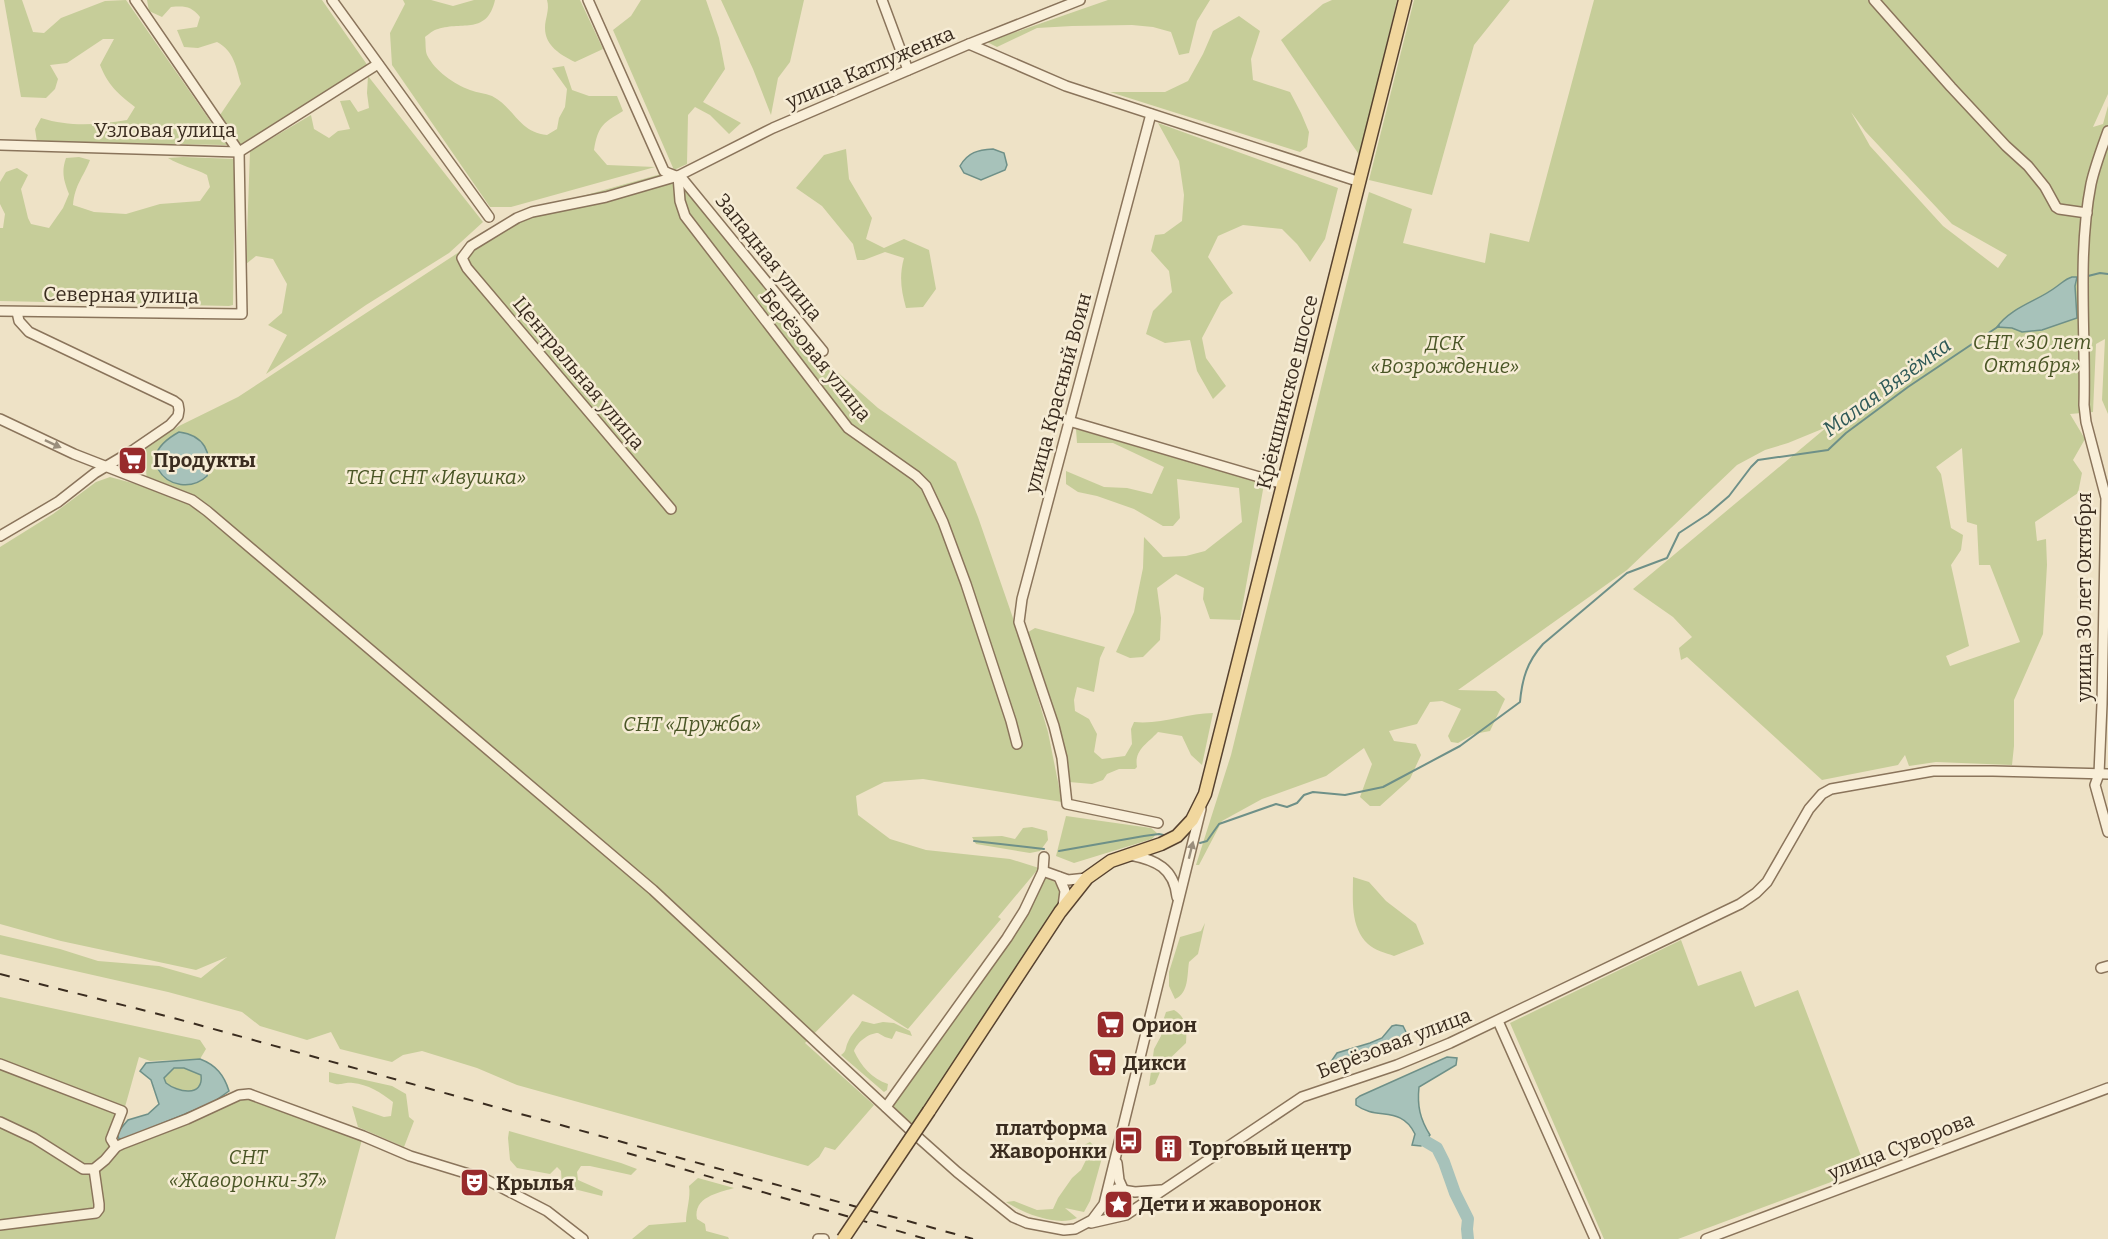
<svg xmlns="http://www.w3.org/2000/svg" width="2108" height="1239" font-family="Bitter,serif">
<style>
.green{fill:#c6cd99;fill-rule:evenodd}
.water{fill:#a7c2ba;stroke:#6e9088;stroke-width:1.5;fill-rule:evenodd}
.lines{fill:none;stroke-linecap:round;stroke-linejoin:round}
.stream{stroke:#6e9088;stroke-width:2}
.river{stroke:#a7c2ba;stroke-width:12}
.minor-casing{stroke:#8a745b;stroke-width:12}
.major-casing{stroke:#57422f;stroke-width:15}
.minor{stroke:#f9efd9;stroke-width:9}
.major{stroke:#f1d79e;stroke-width:12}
.rail{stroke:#3a2c1f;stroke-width:2;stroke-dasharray:10 10;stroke-linecap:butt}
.major-bridge-casing{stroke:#57422f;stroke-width:15;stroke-linecap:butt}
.major-bridge{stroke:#f1d79e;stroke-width:12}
.oneway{fill:#9a8e7c}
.labels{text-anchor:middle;stroke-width:5;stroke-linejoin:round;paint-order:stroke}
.street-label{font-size:20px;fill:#3a2c1f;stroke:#f6ecd5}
.park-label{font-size:20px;font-style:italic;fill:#4a5626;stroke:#f6ecd5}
.poi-label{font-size:20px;font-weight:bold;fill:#3a2c1f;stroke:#f6ecd5;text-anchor:start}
.water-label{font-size:21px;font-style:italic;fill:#2e5957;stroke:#f6ecd5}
</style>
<rect width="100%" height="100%" fill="#eee2c6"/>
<g class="green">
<path d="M4,0H22L33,32L44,33L61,18L105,1L126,0L227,145L37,142L35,129L41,118C70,127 97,125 127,120L135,107C118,94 108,85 100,65L114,39H103L67,63L50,65L58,79L55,89L46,98L21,97Z"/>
<path d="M147,0H322L368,66L241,146L220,115L241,84C236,67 234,51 217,42L198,48L184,47L177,30L197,27L200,17C191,6 185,6 171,7L162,17L149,11Z"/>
<path d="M403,0H431L453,6L474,0H495C487,35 463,21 438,29C433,30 429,34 425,37C426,42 425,50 427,55C435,71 454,84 470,90C477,93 485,93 492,96C515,108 518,132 547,135L557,129L559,118L565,107L567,89L552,68L564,66L572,90L589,96H617L623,111C603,123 598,126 594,150L607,165L655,167L511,207H490L392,65L390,33L405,4Z"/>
<path d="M547,0H580L603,49L575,62C561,55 545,46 545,28C545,18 550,10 547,0Z"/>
<polygon points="641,0 706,0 719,38 725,69 703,102 741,123 729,134 710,115 695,107 688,115 687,164 674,170 613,30 631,16"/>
<polygon points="721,0 804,0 790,62 778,78 771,115 753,69"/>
<polygon points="1108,0 1210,0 1197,21 1189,53 1179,55 1171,32 1153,27 1132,25 1072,26 1037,28 997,47 987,42"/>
<polygon points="1332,0 1397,0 1360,156 1281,40 1323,4"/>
<polygon points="1414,0 1510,0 1474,45 1432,195 1369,180"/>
<path d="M1594,0H2108V94L2093,127L2103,124L2108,106V414L2102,400L2105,339L2096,344L2093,412L2070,414L2085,439L2073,460L2082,473L2078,493L2035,522L2037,541L2046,539L2047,565L2043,634L2014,700V746L2012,765L1936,762L1909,766L1905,755L1898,765L1822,780L1687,657L1681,660L1679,648L1692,637L1673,617L1633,589L1827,427L1788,443L1765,450L1737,465L1627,570L1458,690L1496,691L1505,699L1490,731L1474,734L1458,743L1451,742L1448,736L1461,709L1442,701L1430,702L1417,724L1389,731L1394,741L1416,744L1421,755L1410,779L1380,806H1370L1360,797L1372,764L1364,748L1326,776L1262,799L1222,821L1199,865H1196L1231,755L1369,192L1412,209L1403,243L1485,263L1490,233L1529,242ZM1851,112L1865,131L1952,224L2007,255L1998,268L1943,226L1870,146ZM1962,448L1967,522L1977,525L1979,565H1990L2020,642L1950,666L1946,656L1969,646L1951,565L1961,550L1963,535L1951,528L1941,474L1936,467Z"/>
<polygon points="1239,16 1260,31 1251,59 1253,80 1290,92 1301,113 1309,132 1307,147 1300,152 1110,92 1165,92 1188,81 1203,54 1213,31"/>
<polygon points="368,76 483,222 449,253 366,305 266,374 287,335 268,325 282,313 287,284 273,259 256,256 246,264 250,151 311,115 314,129 329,138 338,131 350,129 340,101 350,100 358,112 369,108 367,93"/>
<polygon points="1158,123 1338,188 1325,239 1310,262 1297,244 1282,229 1243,225 1218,236 1208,257 1233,293 1221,302 1202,338 1206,358 1226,386 1213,399 1197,371 1190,340 1165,343 1146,334 1153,311 1172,292 1169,271 1151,251 1155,235 1164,234 1182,221 1184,195 1179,161"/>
<path d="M846,149L849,179L872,218L866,239L884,248L904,239L929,250L936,289L923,307L906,308C901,290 899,276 904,258L885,252L864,260H857L853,244L822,206L796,188L824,155Z"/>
<path d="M79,157L90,160C83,178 75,184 73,205L94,212L126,214L160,204L200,201L210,187L207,175C194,168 181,166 168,158L183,157L235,159L233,305L229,306L0,301V228H3L5,214L0,204V182L6,172L17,168L28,175L21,189L28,218L31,224L49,228L63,208L69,194C64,181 61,172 66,158Z"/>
<polygon points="661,174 673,183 684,186 826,362 878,408 956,462 978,517 1022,644 1048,732 1062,802 923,779 884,782 856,796 858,815 890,839 926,850 1010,859 1039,868 998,917 1001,919 908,1029 853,994 805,1043 874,1105 835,1150 825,1147 819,1157 808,1166 517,1085 477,1068 422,1051 403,1055 392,1062 340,1049 331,1032 307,1040 260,1026 242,1012 168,992 0,954 0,935 60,949 98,961 159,966 201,978 227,957 196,970 61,941 0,924 0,547 53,514 96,482 110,477 147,487 145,448 179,426 238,397 508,220 529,211"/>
<polygon points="1076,429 1264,484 1240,620 1210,619 1203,599 1204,588 1176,574 1157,588 1161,618 1160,640 1143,657 1130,658 1116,652 1134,612 1143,568 1144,537 1163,557 1186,556 1205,551 1242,522 1239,488 1177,479 1180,518 1173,526 1163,526 1134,509 1097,496 1078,492 1066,484 1066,471 1104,487 1127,488 1152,494 1164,467 1113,443 1077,443"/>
<path d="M1035,628L1105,647L1100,658L1094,692L1077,687L1074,700L1075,711L1089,719L1097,734L1094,752L1102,759L1125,756L1132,744L1131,729L1134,722C1161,725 1187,713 1213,713L1202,765L1191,755L1182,736L1158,732C1147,744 1134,750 1137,767L1135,769H1119L1107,774L1103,780L1092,784L1069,782L1025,634Z"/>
<polygon points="1066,816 1151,828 1157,833 1152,839 1074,863 1056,856"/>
<polygon points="1032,827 1047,831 1048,840 1040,851 1030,853 976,844 972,837 1002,836 1015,839 1023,828"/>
<path d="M1043,874C1056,881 1060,886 1061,901L919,1120L916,1118L912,1125L894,1107L893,1100L952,1020Z"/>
<path d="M1353,877L1369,882L1386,901L1416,924L1424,944L1394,956C1386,953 1374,950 1368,944C1350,927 1353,900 1353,877Z"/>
<path d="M1205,923L1198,954L1189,962C1187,975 1189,993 1175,999L1169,986V972L1180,937L1201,931Z"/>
<polygon points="1681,940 1698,986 1741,971 1755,1007 1798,990 1866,1169 1678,1239 1604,1239 1510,1023"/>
<polygon points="0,997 200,1040 206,1049 200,1059 150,1061 139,1057 114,1146 244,1094 363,1136 335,1239 0,1239"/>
<path d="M1174,1010C1187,1018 1187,1029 1186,1043L1163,1065L1155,1084L1149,1086L1154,1049L1161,1036L1163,1021L1166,1012Z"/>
<path d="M862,1021L874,1024L883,1022L894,1023L910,1031L912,1036L896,1031L892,1039L885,1037L878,1033C869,1033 857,1042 854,1051C861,1066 872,1079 888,1084L887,1090L884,1092L841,1055C847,1051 845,1048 848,1042C851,1034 858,1029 862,1021Z"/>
<path d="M174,1068H184L201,1075C204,1098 177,1092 166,1083L164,1078Z"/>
<path d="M329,1072L392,1086L406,1094L409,1117L414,1121L404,1147L358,1127L352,1106L384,1117L391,1116L393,1102C382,1093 367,1084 353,1083C341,1082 342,1087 329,1082Z"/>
<polygon points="509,1131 621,1163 637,1169 631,1175 590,1166 581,1166 577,1172 578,1180 603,1191 602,1196 562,1186 561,1171 557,1167 550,1174 517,1168 510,1160 508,1138"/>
<path d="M1090,1142L1103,1154L1090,1201L1084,1212L1065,1208L1077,1218C1057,1227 1023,1213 1006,1202L1014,1201L1037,1210L1053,1209L1058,1198L1072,1178L1081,1170L1086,1160L1084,1145Z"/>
<path d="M698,1178L734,1188C718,1193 693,1197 697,1219L705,1224L706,1231L728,1237L729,1239H632L649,1225L686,1222C686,1211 691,1197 689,1186Z"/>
</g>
<g class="water">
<path d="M993,149L1004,153L1007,165L1005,170L981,180L964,173L960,166C968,152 978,150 993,149Z"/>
<path d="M2072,277H2077L2075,286L2077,318L2042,330L2022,332L2012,328L1997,327C2011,307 2038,301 2056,287C2062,283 2065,279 2072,277Z"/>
<path d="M179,432C204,435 213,453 207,476C192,490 168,487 158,469C156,464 154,460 156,455C159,445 170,437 179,432Z"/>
<path d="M1396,1025L1403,1026L1406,1032L1404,1038C1396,1041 1388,1043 1381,1047C1369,1054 1341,1073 1329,1072L1326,1069L1337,1053L1370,1043L1382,1038L1392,1026Z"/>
<path d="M1447,1057L1457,1058L1456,1065L1419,1087C1417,1106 1420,1119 1430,1135L1421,1146L1412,1145L1415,1134C1401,1105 1377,1121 1356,1105V1099L1360,1096Z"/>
<path d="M200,1059C216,1065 224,1075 229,1091L212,1103L124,1139H119L117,1133L128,1120L148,1114L159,1104L151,1080L140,1071L146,1063ZM174,1068H184L201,1075C204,1098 177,1092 166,1083L164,1078Z"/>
</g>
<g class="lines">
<g class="stream">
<polyline points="2088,276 2100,273 2108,274"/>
<polyline points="974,841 1044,849"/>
<path d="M1200,843L1207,841L1219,824L1276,804L1287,807L1297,803L1304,795L1313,792L1345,795L1383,787L1460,746L1520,702C1522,679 1527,662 1543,644L1627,573L1667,558L1679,533L1708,514L1729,496L1751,467L1758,460L1828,450L1846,433L1908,387L1999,326"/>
<polyline points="1059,851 1144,836 1159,834 1168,836"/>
</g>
<polyline class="river" points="1425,1141 1437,1148 1444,1162 1455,1193 1468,1219 1467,1229 1468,1239"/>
<defs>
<g id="minor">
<polyline points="332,0 489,217"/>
<path d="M588,0L664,171C671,176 679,174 685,182L823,351"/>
<polyline points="882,0 908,70"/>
<polyline points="1874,0 1951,87 2006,146 2028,166 2045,187 2056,207 2059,209 2087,213"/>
<polyline points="969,44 1066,86 1360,182"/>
<polyline points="1151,114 1022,599 1019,622 1054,726 1062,758 1067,804 1158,823"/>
<path d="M2108,131C2102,148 2095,166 2091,184C2077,256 2086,331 2084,405L2086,422L2106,498L2102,704L2099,774L2095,785L2108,832"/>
<polyline points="0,145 239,152 378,64"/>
<polyline points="678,176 680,201 685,216 848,428 916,476 926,486 943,522 966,584 1011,721 1017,744"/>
<polyline points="0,311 242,314 239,152 135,0"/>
<polyline points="0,419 74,454 192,500 207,511 653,890 920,1139 957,1172 1013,1217 1027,1223 1064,1230 1075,1229 1092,1220 1104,1204 1201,809"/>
<polyline points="1069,421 1283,484"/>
<polyline points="671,509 467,268 462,258 471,246 517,218 532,212 606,197 678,176 773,128 969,44 1080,0"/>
<polyline points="0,536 58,502 95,473 132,451 170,425 178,416 179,410 178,404 174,401 29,332 19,321 17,312"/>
<path d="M1130,855C1156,860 1174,868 1177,897"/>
<polyline points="1043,871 1044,857"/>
<polyline points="1059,877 1065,891 1063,906"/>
<polyline points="2101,968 2108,966"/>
<polyline points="1498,1021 1595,1239"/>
<polyline points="0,1064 122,1111 111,1139 116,1147"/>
<polyline points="886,1107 1007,938 1024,911 1043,871 1068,880 1087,878"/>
<polyline points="0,1122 34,1138 83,1169 94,1169 105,1160 116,1147 122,1144 187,1119 239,1095 249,1094 363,1136 410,1156 485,1179 547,1211 583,1239"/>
<polyline points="1117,1163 1119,1180 1123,1189"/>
<polyline points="1107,1196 1116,1189 1135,1192 1161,1190"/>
<polyline points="1091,1223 1126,1215 1302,1097 1397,1065 1450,1043 1740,904 1756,893 1767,882 1809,809 1822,794 1831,789 1933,771 1993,771 2108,774"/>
<polyline points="0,1225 96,1213 99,1209 99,1204 94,1169"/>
<polyline points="818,1239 824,1239"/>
<polyline points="1706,1239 2108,1088"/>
</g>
<polyline id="major" points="929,1111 1060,912 1087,878 1111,861 1161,844 1177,836 1192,820 1205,794 1405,0"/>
</defs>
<use href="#minor" class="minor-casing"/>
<use href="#major" class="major-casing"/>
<use href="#minor" class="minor"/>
<use href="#major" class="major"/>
<g class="rail">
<polyline points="0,974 170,1017 973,1239"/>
<polyline points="627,1153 926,1239"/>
</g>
<defs>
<polyline id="major-bridge" points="843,1239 929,1111"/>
</defs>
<use href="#major-bridge" class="major-bridge-casing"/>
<use href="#major-bridge" class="major-bridge"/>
</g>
<defs><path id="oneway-solid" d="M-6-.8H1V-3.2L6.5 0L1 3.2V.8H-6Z" transform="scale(1.5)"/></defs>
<g class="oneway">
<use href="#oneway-solid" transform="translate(53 444) rotate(25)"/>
<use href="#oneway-solid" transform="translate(1191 850) rotate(-76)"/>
</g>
<defs>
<symbol id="supermarket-square" viewBox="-11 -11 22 22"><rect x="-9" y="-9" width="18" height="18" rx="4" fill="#982b2c" stroke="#f6ecd5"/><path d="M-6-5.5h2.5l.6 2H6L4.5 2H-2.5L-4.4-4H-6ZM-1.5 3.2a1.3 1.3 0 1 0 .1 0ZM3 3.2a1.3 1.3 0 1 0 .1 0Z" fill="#fff"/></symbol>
<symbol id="bus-square" viewBox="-11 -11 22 22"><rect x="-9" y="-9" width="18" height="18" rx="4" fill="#982b2c" stroke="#f6ecd5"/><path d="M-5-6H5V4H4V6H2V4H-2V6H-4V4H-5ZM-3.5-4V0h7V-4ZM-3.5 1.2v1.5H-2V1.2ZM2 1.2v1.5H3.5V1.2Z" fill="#fff"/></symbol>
<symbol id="building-square" viewBox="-11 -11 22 22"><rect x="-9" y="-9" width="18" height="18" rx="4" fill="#982b2c" stroke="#f6ecd5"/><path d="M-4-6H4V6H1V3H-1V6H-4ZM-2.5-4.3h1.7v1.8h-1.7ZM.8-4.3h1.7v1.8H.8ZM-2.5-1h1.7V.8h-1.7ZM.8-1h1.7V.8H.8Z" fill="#fff"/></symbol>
<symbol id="theatre-square" viewBox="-11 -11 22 22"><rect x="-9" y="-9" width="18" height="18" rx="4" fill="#982b2c" stroke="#f6ecd5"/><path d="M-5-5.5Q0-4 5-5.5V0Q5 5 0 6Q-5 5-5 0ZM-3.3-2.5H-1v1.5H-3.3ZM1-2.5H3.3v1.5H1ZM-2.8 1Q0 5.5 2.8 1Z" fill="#fff"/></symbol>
<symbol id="sight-square" viewBox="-11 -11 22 22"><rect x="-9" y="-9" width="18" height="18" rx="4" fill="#982b2c" stroke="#f6ecd5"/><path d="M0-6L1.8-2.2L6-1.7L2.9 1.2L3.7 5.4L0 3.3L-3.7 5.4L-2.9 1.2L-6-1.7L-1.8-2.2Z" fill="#fff"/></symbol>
</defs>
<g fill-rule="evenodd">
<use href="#supermarket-square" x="116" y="444" width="33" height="33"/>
<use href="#supermarket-square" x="1094" y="1008" width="33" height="33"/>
<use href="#supermarket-square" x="1086" y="1046" width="33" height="33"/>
<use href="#bus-square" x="1112" y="1124" width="33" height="33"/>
<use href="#building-square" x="1152" y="1132" width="33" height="33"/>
<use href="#theatre-square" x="458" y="1166" width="33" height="33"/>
<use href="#sight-square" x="1102" y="1188" width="33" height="33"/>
</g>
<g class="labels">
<g class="street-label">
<text transform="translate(870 67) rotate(-23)" y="7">улица Катлуженка</text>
<text x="165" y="137">Узловая улица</text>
<text transform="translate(769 257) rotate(51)" y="7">Западная улица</text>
<text transform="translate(121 295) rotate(1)" y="7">Северная улица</text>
<text transform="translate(816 355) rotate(51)" y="7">Берёзовая улица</text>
<text transform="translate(579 373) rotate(50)" y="7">Центральная улица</text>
<text transform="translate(1287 392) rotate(-76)" y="7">Крёкшинское шоссе</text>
<text transform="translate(1058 393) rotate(-75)" y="7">улица Красный Воин</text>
<text transform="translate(2084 597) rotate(-90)" y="7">улица 30 лет Октября</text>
<text transform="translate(1394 1043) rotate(-21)" y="7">Берёзовая улица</text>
<text transform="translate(1901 1146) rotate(-21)" y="7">улица Суворова</text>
</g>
<g class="park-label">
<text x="2032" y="349">СНТ «30 лет<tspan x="2032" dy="23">Октября»</tspan></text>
<text x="1445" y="350">ДСК<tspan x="1445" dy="23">«Возрождение»</tspan></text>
<text x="436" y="484">ТСН СНТ «Ивушка»</text>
<text x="692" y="731">СНТ «Дружба»</text>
<text x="248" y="1164">СНТ<tspan x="248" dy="23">«Жаворонки-37»</tspan></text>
</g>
<g class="poi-label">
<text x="153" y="467">Продукты</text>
<text x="1132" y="1032">Орион</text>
<text x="1123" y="1070">Дикси</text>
<text x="1107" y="1135" text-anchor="end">платформа<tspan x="1107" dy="23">Жаворонки</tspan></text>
<text x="1189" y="1155">Торговый центр</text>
<text x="496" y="1190">Крылья</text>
<text x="1139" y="1211">Дети и жаворонок</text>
</g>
<g class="water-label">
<text transform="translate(1887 387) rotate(-36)" y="7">Малая Вязёмка</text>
</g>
</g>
</svg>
